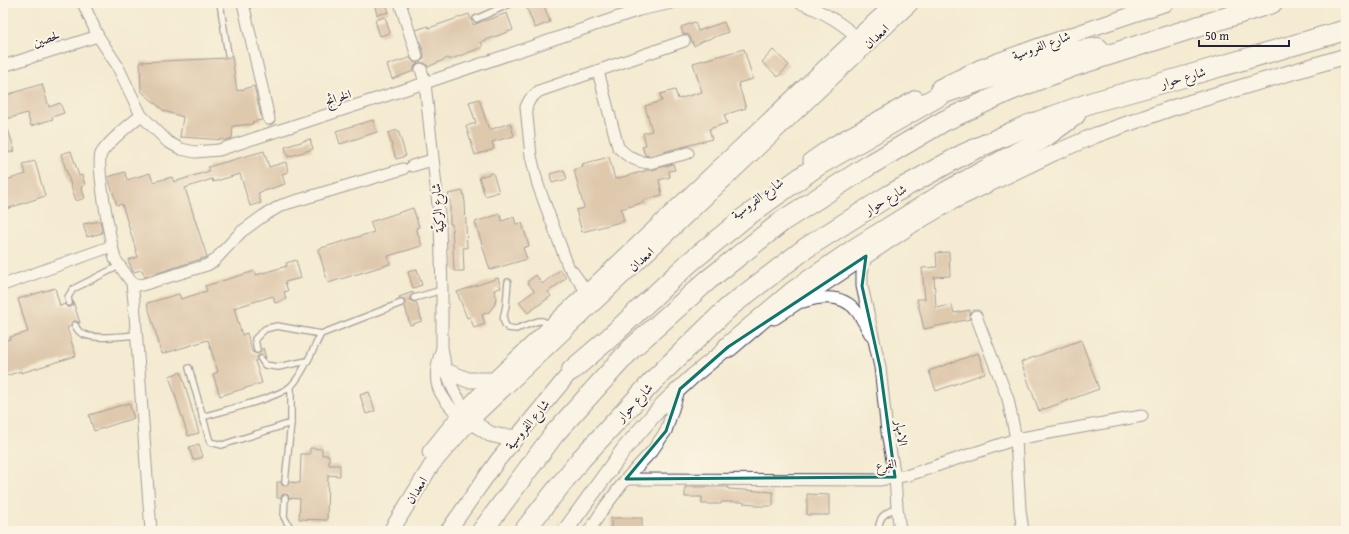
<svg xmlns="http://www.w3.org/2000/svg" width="1349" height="534" font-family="'Gentium Book Plus',Amiri,serif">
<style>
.building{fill:#c59f82}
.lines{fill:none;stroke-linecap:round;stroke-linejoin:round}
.lane-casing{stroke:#424052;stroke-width:8}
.street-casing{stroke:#424052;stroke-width:13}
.secondary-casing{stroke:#424052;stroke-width:17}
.highway-casing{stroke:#424052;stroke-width:22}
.lane{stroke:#fff;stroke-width:5.5}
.street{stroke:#fff;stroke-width:11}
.secondary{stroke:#fff;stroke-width:15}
.highway{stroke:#fff;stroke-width:20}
.marked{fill:none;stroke:#0f766e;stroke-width:3;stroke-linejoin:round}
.labels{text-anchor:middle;stroke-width:4;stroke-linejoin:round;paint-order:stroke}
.street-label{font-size:13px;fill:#22223b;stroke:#fcf5e5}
</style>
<rect width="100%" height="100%" fill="#fcf5e5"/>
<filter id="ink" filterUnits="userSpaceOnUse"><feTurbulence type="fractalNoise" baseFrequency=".025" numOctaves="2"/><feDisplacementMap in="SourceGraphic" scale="8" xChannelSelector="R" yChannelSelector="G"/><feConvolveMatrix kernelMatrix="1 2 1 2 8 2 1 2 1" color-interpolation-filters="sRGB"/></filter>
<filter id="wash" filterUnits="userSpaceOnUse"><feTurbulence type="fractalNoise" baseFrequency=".012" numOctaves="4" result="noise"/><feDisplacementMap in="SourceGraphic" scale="16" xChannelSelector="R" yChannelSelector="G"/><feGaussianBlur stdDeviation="0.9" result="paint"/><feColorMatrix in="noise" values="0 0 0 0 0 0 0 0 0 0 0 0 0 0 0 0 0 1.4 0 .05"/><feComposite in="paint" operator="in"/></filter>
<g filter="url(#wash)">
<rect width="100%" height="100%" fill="#f4ebd2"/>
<g id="blocks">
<g class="building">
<polygon points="374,3 386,3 389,12 377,15"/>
<polygon points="533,3 543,3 550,22 535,28 526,6"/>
<polygon points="507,13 513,30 481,42 483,47 449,60 448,58 428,67 426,64 420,62 424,58 424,54 416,30 428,26 429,28 469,14 473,25"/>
<polygon points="385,17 390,33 380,36 375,20"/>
<polygon points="695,22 698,31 724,22 728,32 703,41 694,46 689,35 683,34 681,27"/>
<polygon points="744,49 753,79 738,83 746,108 724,115 727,123 709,129 712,139 649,156 645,155 642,146 646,145 643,133 652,131 645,106 662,101 660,94 675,90 678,99 702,92 693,63"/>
<polygon points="773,50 789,65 778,77 762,62"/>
<polygon points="232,56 237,91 254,86 262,120 252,122 253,124 233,126 232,138 226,140 180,137 183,117 164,111 141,91 140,62 228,58"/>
<polygon points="409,58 410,58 415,63 418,63 414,67 414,71 392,79 387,65"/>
<polygon points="42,84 49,107 60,103 64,113 52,117 53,119 31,126 27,113 3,120 3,96"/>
<polygon points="479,99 489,130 510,123 514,136 492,142 494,149 475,155 466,126 476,123 469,102"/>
<polygon points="5,120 15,151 3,154 3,121"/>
<polygon points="373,120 377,132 340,144 336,131"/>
<polygon points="398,130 406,156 396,159 388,133"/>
<polygon points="310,139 313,149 288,157 285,147"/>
<polygon points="71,151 79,176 82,175 85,185 81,187 85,198 76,201 61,154"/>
<polygon points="264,151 269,167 286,162 288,172 282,174 285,184 258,193 261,203 250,206 240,174 213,182 212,179 185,188 207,257 145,277 142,270 133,272 128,260 138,257 122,204 117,205 108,177 125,172 127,180 150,173 153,182 172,177 174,182 209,171 208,167"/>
<polygon points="609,157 615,179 645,171 645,170 652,170 673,164 675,170 669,171 670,177 659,180 662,195 644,200 645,202 621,209 624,221 582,232 576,210 584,208 574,170 583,167 582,164"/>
<polygon points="35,161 45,196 3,210 3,183 7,182 6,180 26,174 23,164"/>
<polygon points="564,170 567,179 552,183 550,174"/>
<polygon points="493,173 499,192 485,196 479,177"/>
<polygon points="463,191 465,202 467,248 463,248 464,271 454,271 452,224 450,224 450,202 448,194"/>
<polygon points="413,208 419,227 416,228 422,246 388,256 390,264 328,283 318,249 374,232 370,222"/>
<polygon points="500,214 502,221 514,217 516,224 522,223 529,246 523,248 527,259 490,270 475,222"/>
<polygon points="100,221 102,233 87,237 83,224"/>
<polygon points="949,252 950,276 934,277 936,308 952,305 954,313 970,310 970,319 924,329 917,299 925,299 922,268 937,267 936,253"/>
<polygon points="296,260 301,278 285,282 288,291 284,292 286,299 275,303 273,296 234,308 242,335 247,333 252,352 258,354 263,348 266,358 260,355 257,357 257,360 255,361 262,383 220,396 213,374 218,372 208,340 162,354 147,303 179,294 181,299 207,291 205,286 255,271 256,275 287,266 286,263"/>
<polygon points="417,269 422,285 413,288 408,272"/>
<polygon points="560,270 566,278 548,292 551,296 528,313 519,302 534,291 527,282 536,275 542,284"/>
<polygon points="498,278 501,288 494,290 496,297 495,304 489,312 482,315 485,324 474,328 470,317 467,318 457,292"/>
<polygon points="55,288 60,306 65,304 67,307 70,307 73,305 73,301 80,323 74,321 71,323 71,326 67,328 76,356 21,373 21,371 3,377 3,341 10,339 10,337 28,332 18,299"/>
<polygon points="413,292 413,294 410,297 410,300 413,302 416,302 422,321 410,325 405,306 404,306 405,302 403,299 400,299 399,297"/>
<polygon points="1081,340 1099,389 1039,411 1021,362"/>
<polygon points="978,353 985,373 936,391 929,371"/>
<polygon points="181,372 199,433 188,436 169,376"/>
<polygon points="369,392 375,411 366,414 360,395"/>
<polygon points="129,403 134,418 94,431 89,415"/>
<polygon points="199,444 203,457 193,460 189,447"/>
<polygon points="310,448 322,449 322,455 329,455 329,465 340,465 340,476 328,475 327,520 299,519 300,499 289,498 288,495 285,494 282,495 281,498 277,498 277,482 281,482 282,485 285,486 288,485 289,482 300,483 301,454 310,454"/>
<polygon points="685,487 728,487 728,489 773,492 773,506 755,506 755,504 743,503 743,502 721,502 721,504 702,504 702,497 685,497"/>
<polygon points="807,494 829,495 829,515 807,515"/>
<rect x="611" y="518" width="31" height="13"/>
</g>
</g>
</g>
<g filter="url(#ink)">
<use href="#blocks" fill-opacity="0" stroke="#424052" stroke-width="1"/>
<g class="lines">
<defs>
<g id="lane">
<polyline points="220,3 228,54"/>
<polyline points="476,19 512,3"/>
<path d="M508,282C507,290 507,297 506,305C505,314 500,320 508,328L516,329L538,321H543L550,327"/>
<polyline points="414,298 442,290"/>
<polyline points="69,303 68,297 73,289 119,266"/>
<path d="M75,325C77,329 78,332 83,334C93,340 124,336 137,335"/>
<polyline points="257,350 255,339 265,329 277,326 321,334"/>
<polyline points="261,359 265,365 278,367 307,361"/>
<polyline points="189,368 210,442 222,445 291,423"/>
<path d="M202,417C221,411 280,398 292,385C303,374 313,349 321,334L401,303"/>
<polyline points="285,482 291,423 291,387"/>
<polyline points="285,498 284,517 292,531"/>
<path d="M878,531C880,515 883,515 897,507"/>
</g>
<g id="street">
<polyline points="83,3 98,36 117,65 141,115 168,142 181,149 195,152 219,150 271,133 425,83 639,10 672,3"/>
<polyline points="243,3 269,119"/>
<polyline points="400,3 417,56"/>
<path d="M800,3C822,11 844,24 861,41"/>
<polyline points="3,66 98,36"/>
<polyline points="421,69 425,83 440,224 442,290 442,347 446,371 454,391 465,409"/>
<path d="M598,71L618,147C627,157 636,162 650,163L688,153"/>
<polyline points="412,166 432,160"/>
<polyline points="112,246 115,259 132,283 142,285 207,265 214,261 241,232 263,216 282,205 403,169"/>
<polyline points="866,256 862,273 862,286 880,367 887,432 895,477 897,507 900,531"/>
<polyline points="568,266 538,185 531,156 526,107 530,99 539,91 684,41"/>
<polyline points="572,271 587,292"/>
<polyline points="132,283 134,302 151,531"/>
<path d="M3,285L112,246C109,230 96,165 101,154C108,141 130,125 141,115"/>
<path d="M803,302C822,296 844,294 857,312C862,319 866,327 870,334"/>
<polyline points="976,316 1008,399 1016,439 1020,510 1023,531"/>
<path d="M441,351C431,382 437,394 459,416"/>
<polyline points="626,479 879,480 909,475 1016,439 1142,416"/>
<polyline points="589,531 604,508 626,479 652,451 666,431 679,390"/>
</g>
<g id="secondary">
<polyline points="939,87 981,67 1039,46 1167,3"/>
<polyline points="811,160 834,144 916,98"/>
<polyline points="774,317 914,224 954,201 1054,153 1096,135 1175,107 1346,56"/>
<polyline points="446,371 468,380 494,380"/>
<polyline points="462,419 467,424 475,424 490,434 503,437 516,437"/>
<polyline points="430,452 459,416 494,380 857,37 895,3"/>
<polyline points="391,531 431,466 473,418 911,3"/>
<polyline points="448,531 498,460 578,363"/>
<polyline points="565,531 625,448 664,403 693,376 728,347 737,341"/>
</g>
<g id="highway">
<polyline points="728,347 794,291 859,246 946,192 1042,139 1075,115"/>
<polyline points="572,370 607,340 689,263 744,218 817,166 944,93 1065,53 1098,48"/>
<polyline points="482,531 555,433 631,349 708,280 784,220 868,166 944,121 1009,91 1074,66 1272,3"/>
<polyline points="524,531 581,459 656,378 729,307 806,248 888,196 964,154 1026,126 1093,102 1173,80 1346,30"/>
</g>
</defs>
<use href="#lane" class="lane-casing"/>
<use href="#street" class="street-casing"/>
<use href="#secondary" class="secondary-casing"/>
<use href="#highway" class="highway-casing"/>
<use href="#lane" class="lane"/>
<use href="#street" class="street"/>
<use href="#secondary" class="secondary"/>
<use href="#highway" class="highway"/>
</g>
</g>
<path d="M0 0H1349V534H0ZM866,256L862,286L880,367L895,477L626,479L666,431L680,389L728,347Z" fill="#f4ebd2" fill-opacity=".55" fill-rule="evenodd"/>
<path class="marked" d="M866,256L862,286L880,367L895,477L626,479L666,431L680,389L728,347Z"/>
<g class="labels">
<g class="street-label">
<text transform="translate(876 36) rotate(-43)" y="5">امعدان</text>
<text transform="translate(46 38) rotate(-18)" y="5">لحصين</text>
<text transform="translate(1041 45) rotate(-20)" y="5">شارع الفروسية</text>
<text transform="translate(1183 77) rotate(-16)" y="5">شارع حوار</text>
<text transform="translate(338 97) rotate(-18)" y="5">الخرائج</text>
<text transform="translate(757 198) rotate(-36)" y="5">شارع الفروسية</text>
<text transform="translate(885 199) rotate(-31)" y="5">شارع حوار</text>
<text transform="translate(437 208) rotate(-95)" y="5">شارع الركيّة</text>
<text transform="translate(641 259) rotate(-43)" y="5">امعدان</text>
<text transform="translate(634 402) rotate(-47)" y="5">شارع حوار</text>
<text transform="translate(527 424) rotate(-50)" y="5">شارع الفروسية</text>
<text transform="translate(902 433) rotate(82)" y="5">الامهار</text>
<text transform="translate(886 464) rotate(-7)" y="5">الفرع</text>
<text transform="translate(416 490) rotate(-58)" y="5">امعدان</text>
</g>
</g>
<rect width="1349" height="534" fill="none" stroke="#fcf5e5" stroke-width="16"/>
<path d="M1199 40v6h90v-6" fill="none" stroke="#22223b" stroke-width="2"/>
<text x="1205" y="40" font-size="12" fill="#22223b" stroke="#fcf5e5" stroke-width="3" paint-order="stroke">50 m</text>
</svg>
